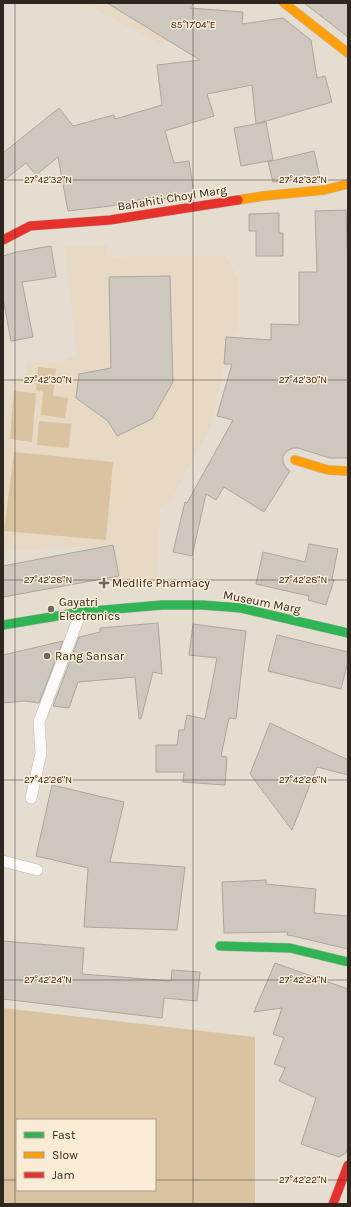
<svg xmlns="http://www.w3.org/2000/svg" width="351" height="1207" font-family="Karla,sans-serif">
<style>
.built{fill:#e8d9c4}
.green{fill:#d9c3a1;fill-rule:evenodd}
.building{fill:#cdc7bd;stroke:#aca69d}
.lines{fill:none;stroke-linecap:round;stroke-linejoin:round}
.lane-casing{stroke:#c0baaf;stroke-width:12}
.fast-casing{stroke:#c0baaf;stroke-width:10}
.slow-casing{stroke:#c0baaf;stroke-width:10}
.jam-casing{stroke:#c0baaf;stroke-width:10}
.lane{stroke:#fbfaf8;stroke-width:11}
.fast{stroke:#30b455;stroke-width:9}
.slow{stroke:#ff9f0a;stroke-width:9}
.jam{stroke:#e5322d;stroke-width:9}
.ticks{fill:none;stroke:#2d271f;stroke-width:1;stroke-opacity:0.45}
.poi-dot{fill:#6d675d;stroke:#faebd5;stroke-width:1.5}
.labels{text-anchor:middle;stroke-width:3;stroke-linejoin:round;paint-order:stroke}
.street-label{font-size:12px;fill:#2d271f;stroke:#faebd5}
.poi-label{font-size:12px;fill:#2d271f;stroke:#faebd5;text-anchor:start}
.ticks-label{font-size:10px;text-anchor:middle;fill:#2d271f;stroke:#faebd5;stroke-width:3;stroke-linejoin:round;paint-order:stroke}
</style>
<rect width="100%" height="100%" fill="#e5ddd0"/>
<g class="built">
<polygon points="85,3 167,3 170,40 161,44 87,5"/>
<polygon points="64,245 107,245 107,257 226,256 239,281 239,330 226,337 224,364 211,426 170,502 160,507 157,581 118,586 119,576 113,545 3,551 3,457 12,380 26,373 26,363 61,361 77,354"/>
</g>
<g class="green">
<polygon points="38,367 56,369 53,396 68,398 65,418 41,415 43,391 36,390"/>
<polygon points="14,391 36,393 32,442 10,439"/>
<polygon points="39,421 71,424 69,448 37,445"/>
<polygon points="14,452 113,462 106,540 4,531"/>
<path d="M3,1008L255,1037V1204H3ZM17,1120H155V1190H17Z"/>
</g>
<g class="building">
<polygon points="107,3 194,3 190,8 243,12 242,24 283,18 311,40 317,78 325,76 332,102 256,124 252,85 207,94 214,116 165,131 174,163 189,161 194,194 157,200 157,196 111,206 68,211 58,157 36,175 26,163 3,181 3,153 59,108 73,126 114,115 115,119 162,105 157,65 200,60"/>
<polygon points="304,3 348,3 348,37"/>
<polygon points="266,122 273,160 241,166 234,128"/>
<polygon points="314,151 320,177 273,182 268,162"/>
<polygon points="346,210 348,274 348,458 330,458 298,448 293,448 287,451 283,456 283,462 286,468 290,471 264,512 224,487 216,500 206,494 192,556 173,552 185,502 187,503 233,420 217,416 232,364 224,364 226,337 271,340 271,324 299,325 299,272 317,272 315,211"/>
<polygon points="279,213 279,233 283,233 283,256 256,256 256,231 249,231 249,214"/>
<polygon points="51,246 56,277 22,282 33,337 11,341 3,298 3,256 16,252"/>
<polygon points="170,276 173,382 152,419 117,436 108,421 76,398 79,374 111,368 109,277"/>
<polygon points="309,544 338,549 332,579 334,580 326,605 308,600 309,596 256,584 263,552 305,562"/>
<polygon points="113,545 119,576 3,597 3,566"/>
<polygon points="158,623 162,674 153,672 141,719 139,719 135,677 78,682 69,708 53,706 79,637 100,632 100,628"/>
<polygon points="193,624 246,631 236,719 229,718 221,756 227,757 225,785 183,782 184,772 156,772 156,745 177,745 179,730 184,730 187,715 205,719 217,658 189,655"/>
<polygon points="277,635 348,652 348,661 341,689 268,671"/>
<polygon points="63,641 39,703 25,701 3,703 3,655"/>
<polygon points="270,723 348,760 348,775 317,767 292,830 250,774"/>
<polygon points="52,785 124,802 110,862 185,867 177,930 84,927 88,868 36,856"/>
<polygon points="266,880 266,884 316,889 314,913 348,916 348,949 293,936 287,935 288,932 224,933 222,882"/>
<polygon points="3,941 84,948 82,974 171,981 172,970 200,972 197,1001 164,998 162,1018 3,999"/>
<polygon points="275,963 348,989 348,1147 346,1153 339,1157 301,1144 316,1098 279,1081 285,1068 274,1064 284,1038 273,1034 282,1008 254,1012"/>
</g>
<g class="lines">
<defs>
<g id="lane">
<polyline points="31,798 41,753 39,722 81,612"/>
<polyline points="3,861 37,870"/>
</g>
<g id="fast">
<polyline points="3,625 81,612 162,605 202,605 241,608 348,633"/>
<polyline points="220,946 290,948 348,962"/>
</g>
<g id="slow">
<polyline points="284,3 348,53"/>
<polyline points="238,200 263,196 324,190 348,184"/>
<polyline points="295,460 328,470 348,471"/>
</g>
<g id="jam">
<polyline points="3,240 30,226 110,220 238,200"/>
<polyline points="333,1204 348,1165"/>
</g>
</defs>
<use href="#lane" class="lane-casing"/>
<use href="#fast" class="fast-casing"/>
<use href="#slow" class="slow-casing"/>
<use href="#jam" class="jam-casing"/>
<use href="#lane" class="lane"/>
<use href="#fast" class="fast"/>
<use href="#slow" class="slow"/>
<use href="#jam" class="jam"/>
</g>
<path class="ticks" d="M15,3V1204M193,3V1204M3,180H348M3,380H348M3,580H348M3,780H348M3,980H348M3,1180H17M155,1180H348"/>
<g class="poi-dot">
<path d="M102 577h4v4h4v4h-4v4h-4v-4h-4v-4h4z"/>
<circle cx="51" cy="609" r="4"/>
<circle cx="47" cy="656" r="4"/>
</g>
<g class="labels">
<g class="street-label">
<text transform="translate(172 198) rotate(-9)" y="4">Bahahiti Choyl Marg</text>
<text transform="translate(262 602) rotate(11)" y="4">Museum Marg</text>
</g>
<g class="poi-label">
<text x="112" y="587">Medlife Pharmacy</text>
<text x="59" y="606">Gayatri<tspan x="59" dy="14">Electronics</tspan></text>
<text x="55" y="660">Rang Sansar</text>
</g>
</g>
<g class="ticks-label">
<text x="193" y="28">85°17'04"E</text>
<text x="48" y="183">27°42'32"N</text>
<text x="303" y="183">27°42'32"N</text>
<text x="48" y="383">27°42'30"N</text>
<text x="303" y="383">27°42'30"N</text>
<text x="48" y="583">27°42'28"N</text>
<text x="303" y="583">27°42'28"N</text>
<text x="48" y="783">27°42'26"N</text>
<text x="303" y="783">27°42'26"N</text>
<text x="48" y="983">27°42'24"N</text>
<text x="303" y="983">27°42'24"N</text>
<text x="303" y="1183">27°42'22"N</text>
</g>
<rect width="351" height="1207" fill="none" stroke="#2d271f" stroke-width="8"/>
<rect x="16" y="1119" width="140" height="72" fill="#faebd5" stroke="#a89d8c"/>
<rect x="24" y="1132" width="20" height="6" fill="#30b455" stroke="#a89d8c"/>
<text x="52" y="1139" font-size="12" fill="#2d271f">Fast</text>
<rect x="24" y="1152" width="20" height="6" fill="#ff9f0a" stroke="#a89d8c"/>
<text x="52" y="1159" font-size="12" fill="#2d271f">Slow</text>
<rect x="24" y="1172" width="20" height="6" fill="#e5322d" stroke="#a89d8c"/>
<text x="52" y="1179" font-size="12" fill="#2d271f">Jam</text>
</svg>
